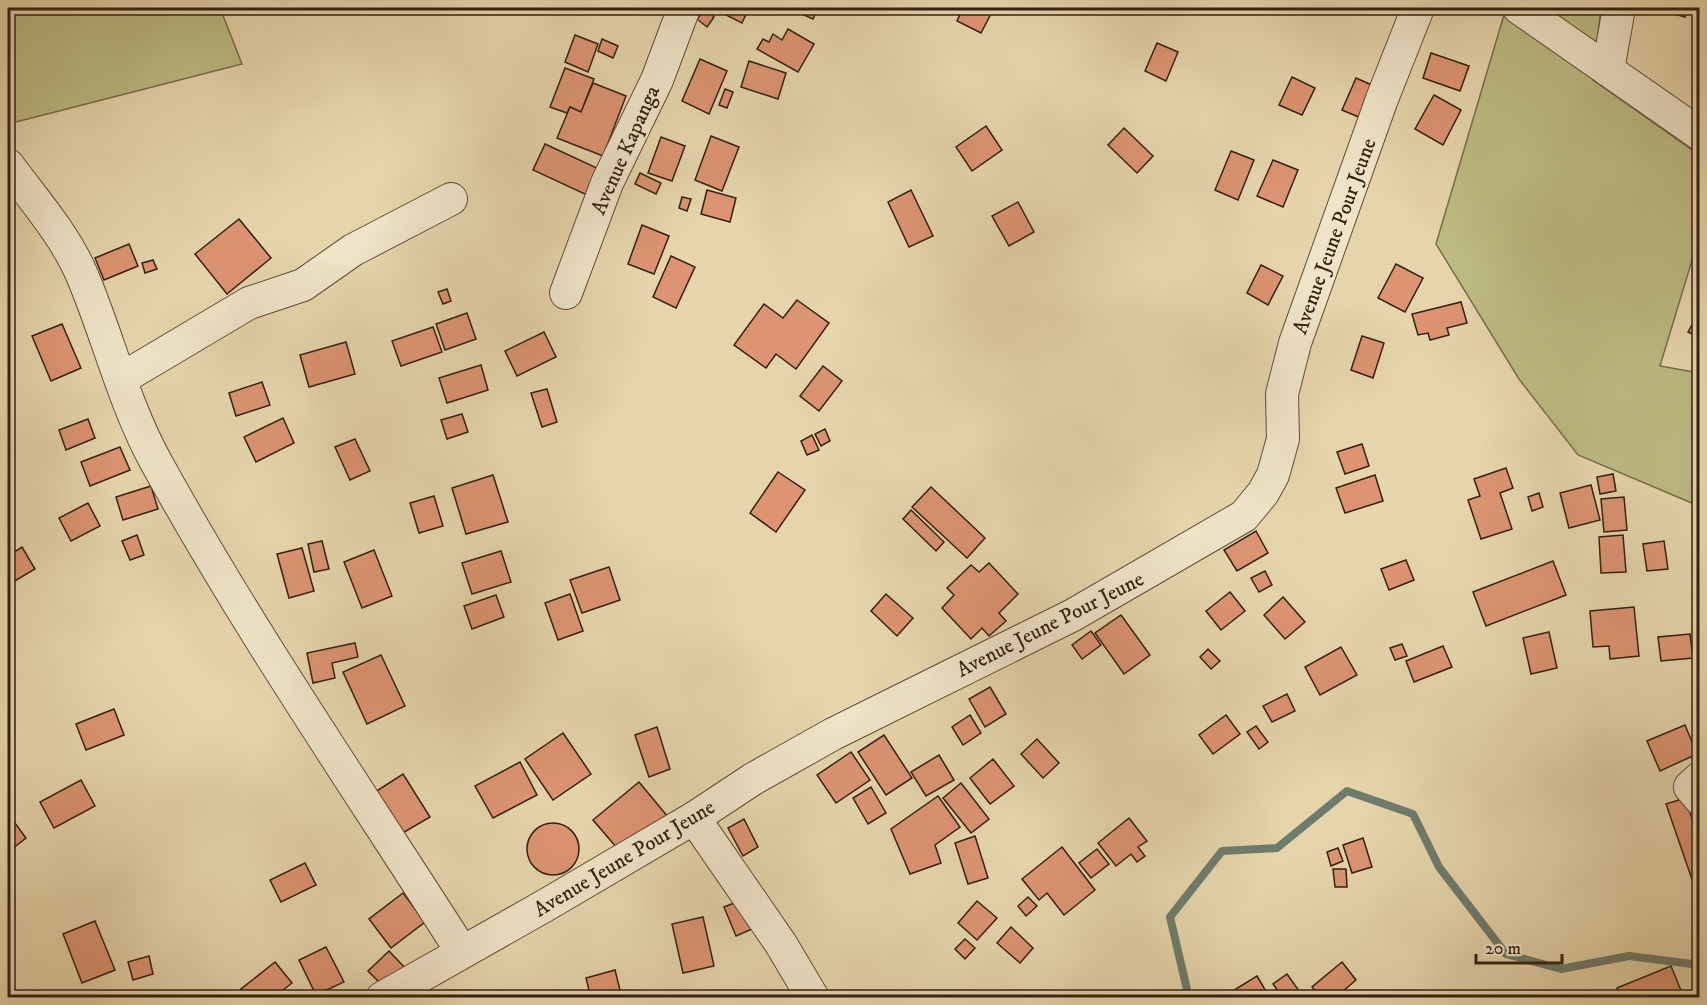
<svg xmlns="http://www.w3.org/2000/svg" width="1707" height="1005" font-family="'IM FELL DW Pica',serif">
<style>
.green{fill:#bdbb83;stroke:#786e4b;stroke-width:1.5}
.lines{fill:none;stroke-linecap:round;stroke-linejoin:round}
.stream{stroke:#6e7c6e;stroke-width:8}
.building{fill:#dd9472;stroke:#332013;stroke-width:1.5}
.minor-casing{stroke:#604d39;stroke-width:34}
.minor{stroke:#efe4c8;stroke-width:32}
.labels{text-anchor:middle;stroke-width:4.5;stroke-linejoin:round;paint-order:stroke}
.street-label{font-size:21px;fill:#332013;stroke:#efe4c8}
</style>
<rect width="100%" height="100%" fill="#e6d5ab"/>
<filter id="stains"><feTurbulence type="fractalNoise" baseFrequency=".00333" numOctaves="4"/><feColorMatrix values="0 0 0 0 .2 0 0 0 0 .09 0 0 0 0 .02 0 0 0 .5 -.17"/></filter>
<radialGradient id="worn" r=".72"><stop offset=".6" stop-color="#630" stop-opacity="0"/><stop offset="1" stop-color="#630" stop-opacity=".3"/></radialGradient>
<g class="green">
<polygon points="8,8 220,8 242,64 8,124"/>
<polygon points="1506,8 1601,8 1593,80 1699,155 1699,237 1660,366 1699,373 1699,506 1578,455 1519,379 1436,244"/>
</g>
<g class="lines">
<polyline class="stream" points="1189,998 1170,917 1222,851 1277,848 1347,791 1413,814 1439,867 1506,954 1561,969 1629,956 1700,965"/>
</g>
<g class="building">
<polygon points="727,8 749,8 742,23 724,14"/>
<polygon points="788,8 818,8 813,19"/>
<polygon points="963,8 994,8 981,33 957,21"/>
<polygon points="1654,8 1688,8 1685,17"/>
<polygon points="705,9 714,17 707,27 697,19"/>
<polygon points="788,29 814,44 798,72 757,49 763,39 769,42 773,34 782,40"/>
<polygon points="575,35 598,44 588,72 565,62"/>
<polygon points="602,39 618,46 613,58 598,51"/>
<polygon points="1157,43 1178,52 1166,81 1145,71"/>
<polygon points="1431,53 1469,66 1460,91 1423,78"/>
<polygon points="700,59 727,71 709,114 682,101"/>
<polygon points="749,61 786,73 778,99 741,87"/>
<polygon points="565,68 594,79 581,112 570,107 567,113 550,107"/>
<polygon points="1292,77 1315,88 1302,115 1279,105"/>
<polygon points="1356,78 1374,86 1361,118 1342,110"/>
<polygon points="593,83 626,96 603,156 557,138 570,107 581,112"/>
<polygon points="725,89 733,92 727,108 719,105"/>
<polygon points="1434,95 1461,110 1443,145 1415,129"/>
<polygon points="986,126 1002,150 972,171 956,147"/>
<polygon points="1124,128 1153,156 1137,173 1108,145"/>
<polygon points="711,136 739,147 722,191 695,180"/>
<polygon points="661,137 685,146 672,181 648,173"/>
<polygon points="545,144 599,169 587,195 533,170"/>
<polygon points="1231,151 1254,160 1238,200 1215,190"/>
<polygon points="1273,160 1298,170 1283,207 1257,196"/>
<polygon points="640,173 661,183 656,194 635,184"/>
<polygon points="707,190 736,198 730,222 701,214"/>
<polygon points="911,190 933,236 909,247 888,202"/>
<polygon points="682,197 691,199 687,211 679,208"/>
<polygon points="1018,202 1034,232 1009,246 992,216"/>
<polygon points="239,219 271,258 227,294 195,254"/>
<polygon points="642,225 669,236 654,274 628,264"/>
<polygon points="129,244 138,266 104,280 95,258"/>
<polygon points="671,256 695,267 676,308 653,297"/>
<polygon points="153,260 157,269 145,273 142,263"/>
<polygon points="1396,264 1423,278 1405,312 1378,298"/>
<polygon points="1261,265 1283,276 1268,305 1247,293"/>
<polygon points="447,289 451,301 443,304 438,292"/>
<polygon points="797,300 829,323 796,369 776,354 766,368 734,345 764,304 783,318"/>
<polygon points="1461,302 1467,323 1447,328 1449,335 1430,340 1428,333 1418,335 1412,314"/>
<polygon points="1700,311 1700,338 1688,332"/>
<polygon points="467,313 476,339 445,350 436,324"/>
<polygon points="62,324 81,368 51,381 32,336"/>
<polygon points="433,327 442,352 401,366 392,341"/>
<polygon points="544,332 556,357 517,376 505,351"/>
<polygon points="1362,336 1384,343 1373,378 1351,370"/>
<polygon points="346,342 355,374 309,387 300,355"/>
<polygon points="481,365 488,390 447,403 439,378"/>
<polygon points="823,366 842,381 819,411 800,396"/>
<polygon points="262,382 270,405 236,416 229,393"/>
<polygon points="547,389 557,422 542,427 531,393"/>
<polygon points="462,414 468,432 447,439 441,420"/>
<polygon points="283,418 294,443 256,462 244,437"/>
<polygon points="88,419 95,438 66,450 59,430"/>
<polygon points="825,429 830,441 821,446 815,434"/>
<polygon points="812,435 819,450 807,455 801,441"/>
<polygon points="355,439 370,471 350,480 335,447"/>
<polygon points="1362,444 1369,466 1345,474 1337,452"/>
<polygon points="120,447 130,470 90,486 81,462"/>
<polygon points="1506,468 1513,488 1500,493 1512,529 1481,539 1468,500 1480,496 1474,479"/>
<polygon points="778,472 805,490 776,532 750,513"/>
<polygon points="1613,474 1616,491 1600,494 1597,477"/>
<polygon points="493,475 508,522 466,534 452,488"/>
<polygon points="1375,475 1383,501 1345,513 1336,488"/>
<polygon points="1591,485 1600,520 1569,528 1560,493"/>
<polygon points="151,486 158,509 123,520 116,497"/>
<polygon points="931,487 985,538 967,558 912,507"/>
<polygon points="1539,493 1543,507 1532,511 1528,497"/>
<polygon points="434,496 443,526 419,533 410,503"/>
<polygon points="1624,497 1627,530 1604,532 1601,499"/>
<polygon points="88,503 100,526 71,541 59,518"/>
<polygon points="911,510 944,542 936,551 903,519"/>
<polygon points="1256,531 1268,553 1237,571 1224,550"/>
<polygon points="137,535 144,555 130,560 122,541"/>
<polygon points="1623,535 1626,572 1601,573 1599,537"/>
<polygon points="322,541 329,569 314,572 308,544"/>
<polygon points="1664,541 1668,569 1647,571 1643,544"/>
<polygon points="22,547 35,569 8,585 8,556"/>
<polygon points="302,548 314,591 289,598 277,554"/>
<polygon points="374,550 392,596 362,608 344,562"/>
<polygon points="501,551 511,582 472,594 462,563"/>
<polygon points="1406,560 1414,580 1389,590 1381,569"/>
<polygon points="1553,561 1566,595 1486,626 1473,592"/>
<polygon points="989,563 1018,594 999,613 1006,621 989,636 982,628 971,639 942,608 954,595 947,588 971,565 979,572"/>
<polygon points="609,567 620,600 582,613 570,580"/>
<polygon points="1265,571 1272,585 1259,592 1251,578"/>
<polygon points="1230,592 1245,611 1221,630 1206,611"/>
<polygon points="570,594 583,631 558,640 545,603"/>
<polygon points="886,594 913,618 897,636 871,611"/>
<polygon points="496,595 504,617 472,629 464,606"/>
<polygon points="1283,597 1305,622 1285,639 1264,615"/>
<polygon points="1634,607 1639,656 1610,659 1609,646 1593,647 1590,611"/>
<polygon points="1121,615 1150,655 1124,674 1095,633"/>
<polygon points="1091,631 1101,645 1082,659 1072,645"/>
<polygon points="1697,631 1700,631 1700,664 1698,664"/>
<polygon points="1549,632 1557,668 1531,674 1523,638"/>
<polygon points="1690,634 1693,658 1661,661 1658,637"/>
<polygon points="355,643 358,657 332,663 335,678 313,683 307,653"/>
<polygon points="1402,644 1407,656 1395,660 1390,648"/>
<polygon points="1443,646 1452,667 1414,682 1406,661"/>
<polygon points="1341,647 1357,675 1320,695 1305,667"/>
<polygon points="1208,649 1220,661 1211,669 1200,657"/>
<polygon points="381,655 405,706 367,724 343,672"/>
<polygon points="990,687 1006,714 985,727 969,699"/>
<polygon points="1287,694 1295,711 1272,722 1263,706"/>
<polygon points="114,709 124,735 86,750 76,724"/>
<polygon points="970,715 981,733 963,745 952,727"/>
<polygon points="1226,715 1240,734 1213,754 1199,735"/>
<polygon points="1685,725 1697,754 1660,771 1647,741"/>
<polygon points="1256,726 1268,742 1259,749 1247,732"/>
<polygon points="657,727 670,769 649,777 635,735"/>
<polygon points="563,733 591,774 553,800 525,759"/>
<polygon points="884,735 912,778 886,795 858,752"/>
<polygon points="1037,739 1059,763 1043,778 1021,754"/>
<polygon points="851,752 870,780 836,803 817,775"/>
<polygon points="939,755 954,780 926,796 911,772"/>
<polygon points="993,759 1014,786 990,804 970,778"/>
<polygon points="520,762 537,795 493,818 475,786"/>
<polygon points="403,774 430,817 401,834 375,792"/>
<polygon points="81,780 95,806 54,828 40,802"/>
<polygon points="639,782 668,817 623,855 593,820"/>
<polygon points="961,783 989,819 971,833 943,798"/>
<polygon points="871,787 886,813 868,824 853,798"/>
<polygon points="938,796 960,827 935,845 941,863 910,874 891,829"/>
<polygon points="1685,798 1700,842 1700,883 1694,885 1666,804"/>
<polygon points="9,815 26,838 8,852 8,817"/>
<polygon points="1129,818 1147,841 1138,847 1145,856 1137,862 1131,854 1116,866 1098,843"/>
<polygon points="744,819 758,847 743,856 728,828"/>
<circle cx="553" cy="849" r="26"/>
<polygon points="975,836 988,878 968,884 955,843"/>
<polygon points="1363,838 1372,867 1352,873 1343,845"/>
<polygon points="1062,847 1095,890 1064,915 1047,893 1039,900 1022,879"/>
<polygon points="1338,848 1343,861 1331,866 1327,852"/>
<polygon points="1097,849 1109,864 1091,878 1079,863"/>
<polygon points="305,863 316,885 281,902 270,880"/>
<polygon points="1333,869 1346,869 1347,887 1335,887"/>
<polygon points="403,893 425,922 391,948 369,919"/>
<polygon points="1028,897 1037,906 1026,916 1018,906"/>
<polygon points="742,900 754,928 736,936 724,907"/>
<polygon points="977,901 997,918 977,940 958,923"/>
<polygon points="703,917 714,966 683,973 672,924"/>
<polygon points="95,921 115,970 82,983 63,934"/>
<polygon points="1011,927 1033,948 1020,963 997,943"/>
<polygon points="965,939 975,948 965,959 955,949"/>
<polygon points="326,947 344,982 316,995 299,960"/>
<polygon points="389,951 407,970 387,990 368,971"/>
<polygon points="149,956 153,974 133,980 128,962"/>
<polygon points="275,962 292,983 273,998 248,998 241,989"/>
<polygon points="1342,962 1356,980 1335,998 1320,998 1312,987"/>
<polygon points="1671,966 1684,998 1621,998 1617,988"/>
<polygon points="615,970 622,998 591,998 586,978"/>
<polygon points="1287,974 1302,995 1298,998 1283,998 1273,984"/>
<polygon points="1257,976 1270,998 1235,998 1231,992"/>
</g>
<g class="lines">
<defs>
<g id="minor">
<polyline points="1519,8 1700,134"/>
<polyline points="1608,70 1619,8"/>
<path d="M8,165C33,199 65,235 82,275C108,336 124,404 156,462C249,631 359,790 462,952"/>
<polyline points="566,293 607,183 657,80 684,8"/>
<polyline points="121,379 249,303 303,285 353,250 451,199"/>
<polyline points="1700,778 1690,787 1700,799"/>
<polyline points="694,818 781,944 813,998"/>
<polyline points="382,998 546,905 694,818 753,779 833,734 1073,615 1244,516 1263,493 1273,475 1283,439 1282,394 1295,343 1382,99 1418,8"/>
</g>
</defs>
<use href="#minor" class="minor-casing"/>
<use href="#minor" class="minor"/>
</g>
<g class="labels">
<g class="street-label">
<text transform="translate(625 150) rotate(-66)" y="7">Avenue Kapanga</text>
<text transform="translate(1334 236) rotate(-70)" y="7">Avenue Jeune Pour Jeune</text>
<text transform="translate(1050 624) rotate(-27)" y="7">Avenue Jeune Pour Jeune</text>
<text transform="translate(624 858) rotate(-31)" y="7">Avenue Jeune Pour Jeune</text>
</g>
</g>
<rect width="1707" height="1005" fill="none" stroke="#e6d5ab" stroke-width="30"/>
<rect x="9" y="9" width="1689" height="987" fill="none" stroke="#332013" stroke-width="3"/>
<rect x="15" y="15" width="1677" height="975" fill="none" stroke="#332013" stroke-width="1.5"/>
<path d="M1476 954v9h86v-9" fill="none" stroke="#332013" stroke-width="3"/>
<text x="1485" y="954" font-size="18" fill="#332013" stroke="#efe4c8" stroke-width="4.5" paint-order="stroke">20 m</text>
<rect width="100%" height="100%" filter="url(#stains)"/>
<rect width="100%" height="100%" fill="url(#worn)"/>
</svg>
